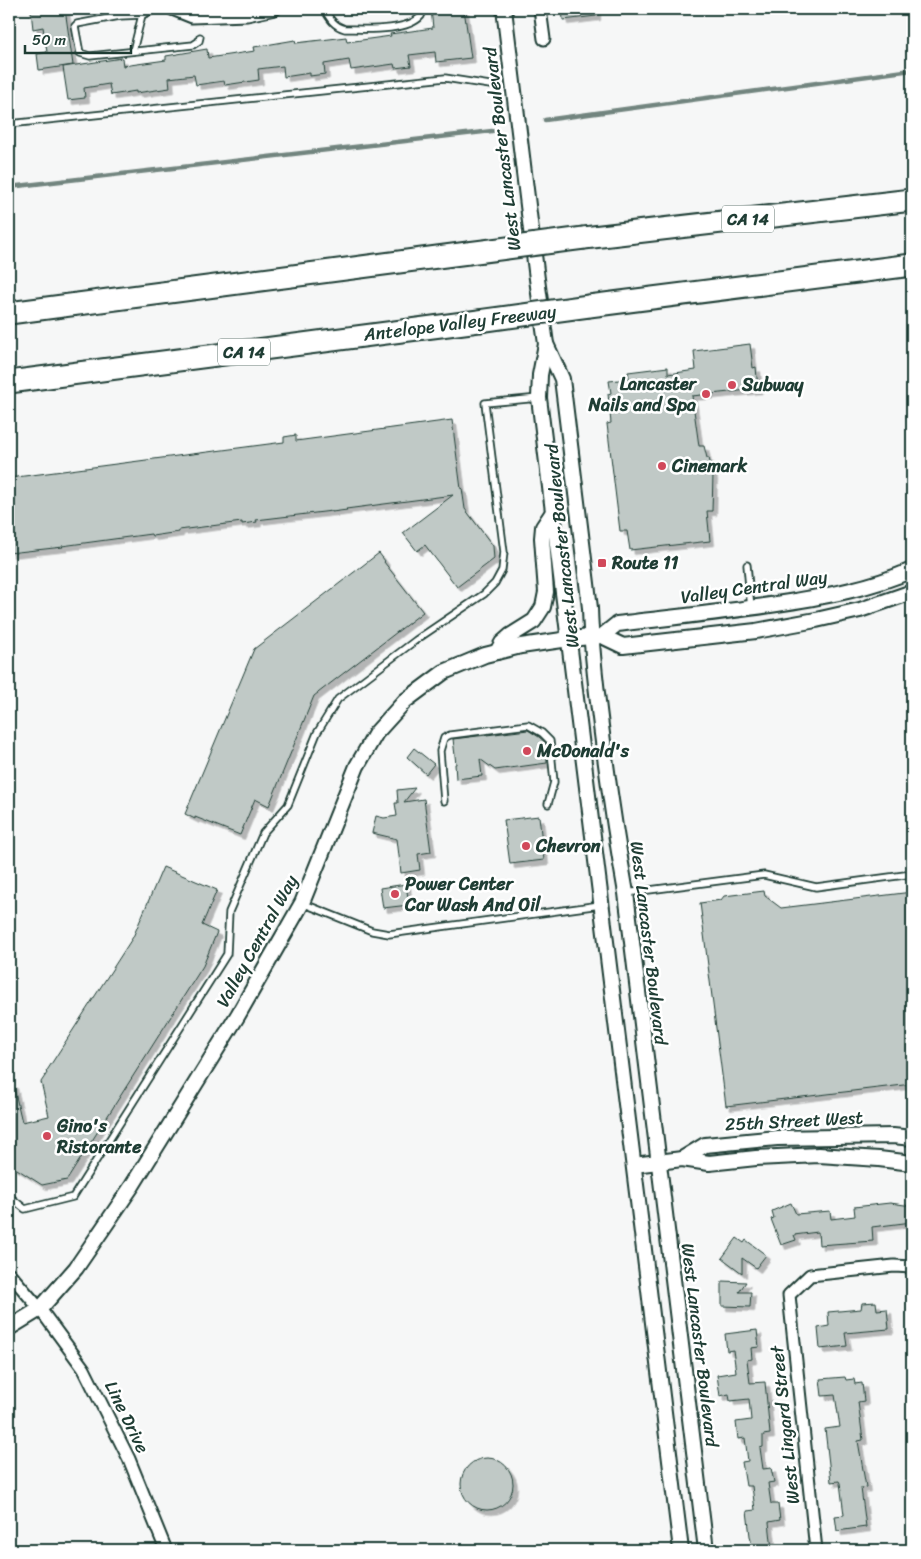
<svg xmlns="http://www.w3.org/2000/svg" width="921" height="1559" font-family="Sriracha,sans-serif">
<style>
.lines{fill:none;stroke-linecap:round;stroke-linejoin:round}
.stream{stroke:#72857f;stroke-width:4.5}
.building{fill:#c0c9c6;stroke:#1f3d34;filter:url(#shadow)}
.service-casing{stroke:#1f3d34;stroke-width:9}
.minor-casing{stroke:#1f3d34;stroke-width:15}
.tertiary-casing{stroke:#1f3d34;stroke-width:18}
.motorway-casing{stroke:#1f3d34;stroke-width:25}
.service{stroke:#fff;stroke-width:5.5}
.minor{stroke:#fff;stroke-width:11}
.tertiary{stroke:#fff;stroke-width:14}
.motorway{stroke:#fff;stroke-width:21}
.motorway-bridge-casing{stroke:#1f3d34;stroke-width:25;stroke-linecap:butt}
.motorway-bridge{stroke:#fff;stroke-width:21}
.poi-dot{fill:#d1495b;stroke:#fff;stroke-width:2}
.labels{text-anchor:middle;stroke-width:5;stroke-linejoin:round;paint-order:stroke}
.shield{fill:#fff;stroke:#627771;stroke-width:1}
.shield-label{font-size:16px;font-weight:bold;fill:#1f3d34}
.street-label{font-size:18px;fill:#1f3d34;stroke:#fff}
.poi-label{font-size:18px;font-weight:bold;fill:#1f3d34;stroke:#fff;text-anchor:start}
</style>
<defs>
<filter id="shadow"><feDropShadow dx="4.5" dy="4.5" stdDeviation="0" flood-color="#0004"/></filter>
</defs>
<rect width="100%" height="100%" fill="#f6f7f7"/>
<filter id="ink" filterUnits="userSpaceOnUse"><feTurbulence type="fractalNoise" baseFrequency=".02" numOctaves="2"/><feDisplacementMap in="SourceGraphic" scale="10" xChannelSelector="R" yChannelSelector="G"/><feConvolveMatrix kernelMatrix="1 2 1 2 8 2 1 2 1" color-interpolation-filters="sRGB"/></filter>
<g filter="url(#ink)">
<g class="lines">
<g class="stream">
<polyline points="545,120 912,70"/>
<polyline points="9,187 492,131"/>
</g>
</g>
<g class="building">
<polygon points="49,9 65,9 73,65 39,70 37,54 47,52 43,27 33,29 31,11"/>
<polygon points="431,9 464,9 471,58 436,62 435,52 409,55 411,66 395,68 394,64 351,70 349,60 324,64 325,74 310,76 310,73 284,77 283,66 258,69 259,80 225,85 224,81 196,85 194,75 169,78 170,88 136,93 136,91 111,95 109,84 84,88 85,98 68,100 63,67 122,58 123,66 166,60 166,56 207,49 208,58 255,51 254,47 295,40 296,43 346,37 347,42 391,36 390,34 433,28"/>
<polygon points="562,9 596,9 596,16 563,20"/>
<polygon points="750,344 753,368 756,367 758,389 692,396 699,446 704,446 707,458 709,458 713,475 712,511 707,511 710,541 630,550 627,531 620,531 607,424 611,423 608,394 611,393 609,381 629,379 628,372 668,367 668,374 696,370 694,351"/>
<polygon points="452,420 461,489 462,488 465,509 493,546 494,559 457,587 425,545 417,551 403,533 453,495 346,509 347,510 332,512 332,511 256,520 257,522 242,524 242,522 179,530 179,532 152,536 151,534 62,546 63,547 9,553 9,478 284,442 284,437 296,435 296,441"/>
<polygon points="379,553 385,561 384,562 423,612 314,696 269,806 255,799 240,835 195,817 195,819 185,814 254,649"/>
<polygon points="528,730 539,737 546,743 547,763 495,770 480,759 482,776 456,779 455,764 456,764 453,739"/>
<polygon points="414,748 434,764 426,774 407,757"/>
<polygon points="415,788 404,802 424,799 431,852 418,854 420,870 401,873 397,839 372,833 376,816 384,818 397,816 395,803 398,803 397,790"/>
<polygon points="539,816 544,860 510,864 504,820"/>
<polygon points="163,867 217,890 202,925 217,932 203,966 67,1180 42,1185 9,1164 9,1084 13,1084 22,1122 49,1116 41,1082 47,1073 46,1072 133,937"/>
<polygon points="406,884 409,905 383,908 380,888"/>
<polygon points="764,891 765,896 781,908 912,892 912,1084 726,1106 700,903 721,900 724,896"/>
<polygon points="791,1203 796,1214 830,1211 831,1219 855,1216 854,1207 890,1203 912,1206 912,1222 872,1227 873,1241 819,1245 818,1232 794,1235 796,1240 781,1245 771,1219 774,1218 772,1211"/>
<polygon points="737,1238 744,1243 746,1240 766,1255 756,1268 742,1258 742,1273 722,1258"/>
<polygon points="722,1281 746,1282 739,1292 751,1292 750,1307 722,1306"/>
<polygon points="876,1302 877,1310 887,1309 889,1329 845,1333 847,1346 820,1349 818,1328 829,1326 828,1312 861,1309 862,1303"/>
<polygon points="757,1330 759,1347 751,1348 752,1359 747,1360 750,1383 765,1382 770,1434 763,1435 763,1447 760,1448 763,1469 771,1468 774,1482 768,1483 771,1504 778,1504 780,1520 769,1522 772,1550 753,1550 750,1536 747,1511 755,1510 752,1486 746,1486 742,1462 748,1461 745,1438 738,1439 736,1422 751,1420 749,1399 730,1401 729,1394 720,1396 717,1375 736,1372 733,1350 727,1351 725,1334"/>
<polygon points="845,1377 846,1380 854,1379 855,1384 862,1383 864,1401 858,1402 863,1440 858,1441 866,1487 861,1488 866,1527 837,1531 835,1516 844,1515 840,1483 839,1481 831,1482 825,1429 840,1427 835,1395 822,1396 820,1379"/>
<circle cx="487" cy="1484" r="26"/>
</g>
<g class="lines">
<defs>
<g id="service">
<polyline points="156,9 142,15 120,16 77,24 75,26 80,53 90,56 193,45 199,41 200,37"/>
<path d="M324,9C330,19 334,26 345,29C364,29 407,32 421,16C421,16 424,9 424,9"/>
<polyline points="133,51 142,15"/>
<polyline points="9,124 445,78 490,85"/>
<polyline points="747,565 751,608"/>
<polyline points="444,801 440,751 444,738 450,735 528,725 542,733 550,741 554,782 548,804"/>
<polyline points="626,893 764,875 816,887 912,874"/>
<polyline points="302,903 372,931 389,934 600,905"/>
<polyline points="9,1196 25,1209 73,1197 227,954 229,912 263,833 288,805 317,733 338,699 416,640 484,594 495,583 502,570 504,552 485,403 539,398"/>
</g>
<g id="minor">
<polyline points="172,9 192,17 247,15 275,9"/>
<polyline points="540,9 544,39"/>
<polyline points="9,1273 40,1309 84,1369 129,1459 166,1550"/>
<polyline points="816,1550 789,1295 810,1275 894,1266 912,1267"/>
</g>
<g id="tertiary">
<path d="M504,9L537,279L546,344L562,379L590,608C591,648 596,687 601,726C608,782 616,837 626,893L706,1550"/>
<polyline points="546,344 540,375 539,398 681,1550"/>
<path d="M602,636L617,624C673,617 728,612 783,603C827,596 871,588 912,570"/>
<polyline points="497,652 502,643 510,636 534,621 543,607 546,592 542,538 543,527 553,512"/>
<polyline points="682,1159 705,1145 777,1138 893,1136 912,1138"/>
<polyline points="634,1165 682,1159 709,1163 756,1158 819,1155 879,1159 912,1163"/>
<polyline points="9,1328 40,1309 76,1268 132,1186 238,1015 302,903 357,766 376,733 405,701 444,672 485,655 521,646 569,639 602,636 623,646 756,631 816,620 860,610 912,592"/>
</g>
<g id="motorway">
<polyline points="584,238 912,200"/>
<polyline points="589,306 912,265"/>
<polyline points="9,313 468,253"/>
<polyline points="9,382 479,321"/>
</g>
</defs>
<use href="#service" class="service-casing"/>
<use href="#minor" class="minor-casing"/>
<use href="#tertiary" class="tertiary-casing"/>
<use href="#motorway" class="motorway-casing"/>
<use href="#service" class="service"/>
<use href="#minor" class="minor"/>
<use href="#tertiary" class="tertiary"/>
<use href="#motorway" class="motorway"/>
<defs>
<g id="motorway-bridge">
<polyline points="468,253 584,238"/>
<polyline points="479,321 589,306"/>
</g>
</defs>
<use href="#motorway-bridge" class="motorway-bridge-casing"/>
<use href="#motorway-bridge" class="motorway-bridge"/>
</g>
</g>
<g class="poi-dot">
<circle cx="732" cy="385" r="5"/>
<circle cx="706" cy="394" r="5"/>
<circle cx="662" cy="466" r="5"/>
<rect x="597" y="558" width="10" height="10" rx="2.5"/>
<circle cx="527" cy="751" r="5"/>
<circle cx="526" cy="846" r="5"/>
<circle cx="395" cy="894" r="5"/>
<circle cx="47" cy="1136" r="5"/>
</g>
<g class="labels">
<g class="shield">
<rect x="722" y="205.5" width="52" height="27" rx="4"/>
<rect x="218" y="338.5" width="52" height="27" rx="4"/>
</g>
<g class="shield-label">
<text x="748" y="225">CA 14</text>
<text x="244" y="358">CA 14</text>
</g>
<g class="street-label">
<text transform="translate(502 149) rotate(-97)" y="6">West Lancaster Boulevard</text>
<text transform="translate(460 323) rotate(-7)" y="6">Antelope Valley Freeway</text>
<text transform="translate(562 546) rotate(-96)" y="6">West Lancaster Boulevard</text>
<text transform="translate(754 587) rotate(-8)" y="6">Valley Central Way</text>
<text transform="translate(257 941) rotate(-61)" y="6">Valley Central Way</text>
<text transform="translate(649 943) rotate(83)" y="6">West Lancaster Boulevard</text>
<text transform="translate(794 1121) rotate(-3)" y="6">25th Street West</text>
<text transform="translate(700 1345) rotate(83)" y="6">West Lancaster Boulevard</text>
<text transform="translate(127 1417) rotate(64)" y="6">Line Drive</text>
<text transform="translate(785 1425) rotate(-96)" y="6">West Lingard Street</text>
</g>
<g class="poi-label">
<text x="696" y="390" text-anchor="end">Lancaster<tspan x="696" dy="21">Nails and Spa</tspan></text>
<text x="742" y="391">Subway</text>
<text x="672" y="472">Cinemark</text>
<text x="612" y="569">Route 11</text>
<text x="537" y="757">McDonald's</text>
<text x="536" y="852">Chevron</text>
<text x="405" y="890">Power Center<tspan x="405" dy="21">Car Wash And Oil</tspan></text>
<text x="57" y="1132">Gino's<tspan x="57" dy="21">Ristorante</tspan></text>
</g>
</g>
<rect width="921" height="1559" fill="none" stroke="#fff" stroke-width="30"/>
<rect x="15" y="15" width="891" height="1529" fill="none" stroke="#1f3d34" stroke-width="2" filter="url(#ink)"/>
<path d="M25 45v8h106v-8" fill="none" stroke="#1f3d34" stroke-width="2.5"/>
<text x="32" y="45" font-size="15" fill="#1f3d34" stroke="#ffffff" stroke-width="4" paint-order="stroke">50 m</text>
</svg>
